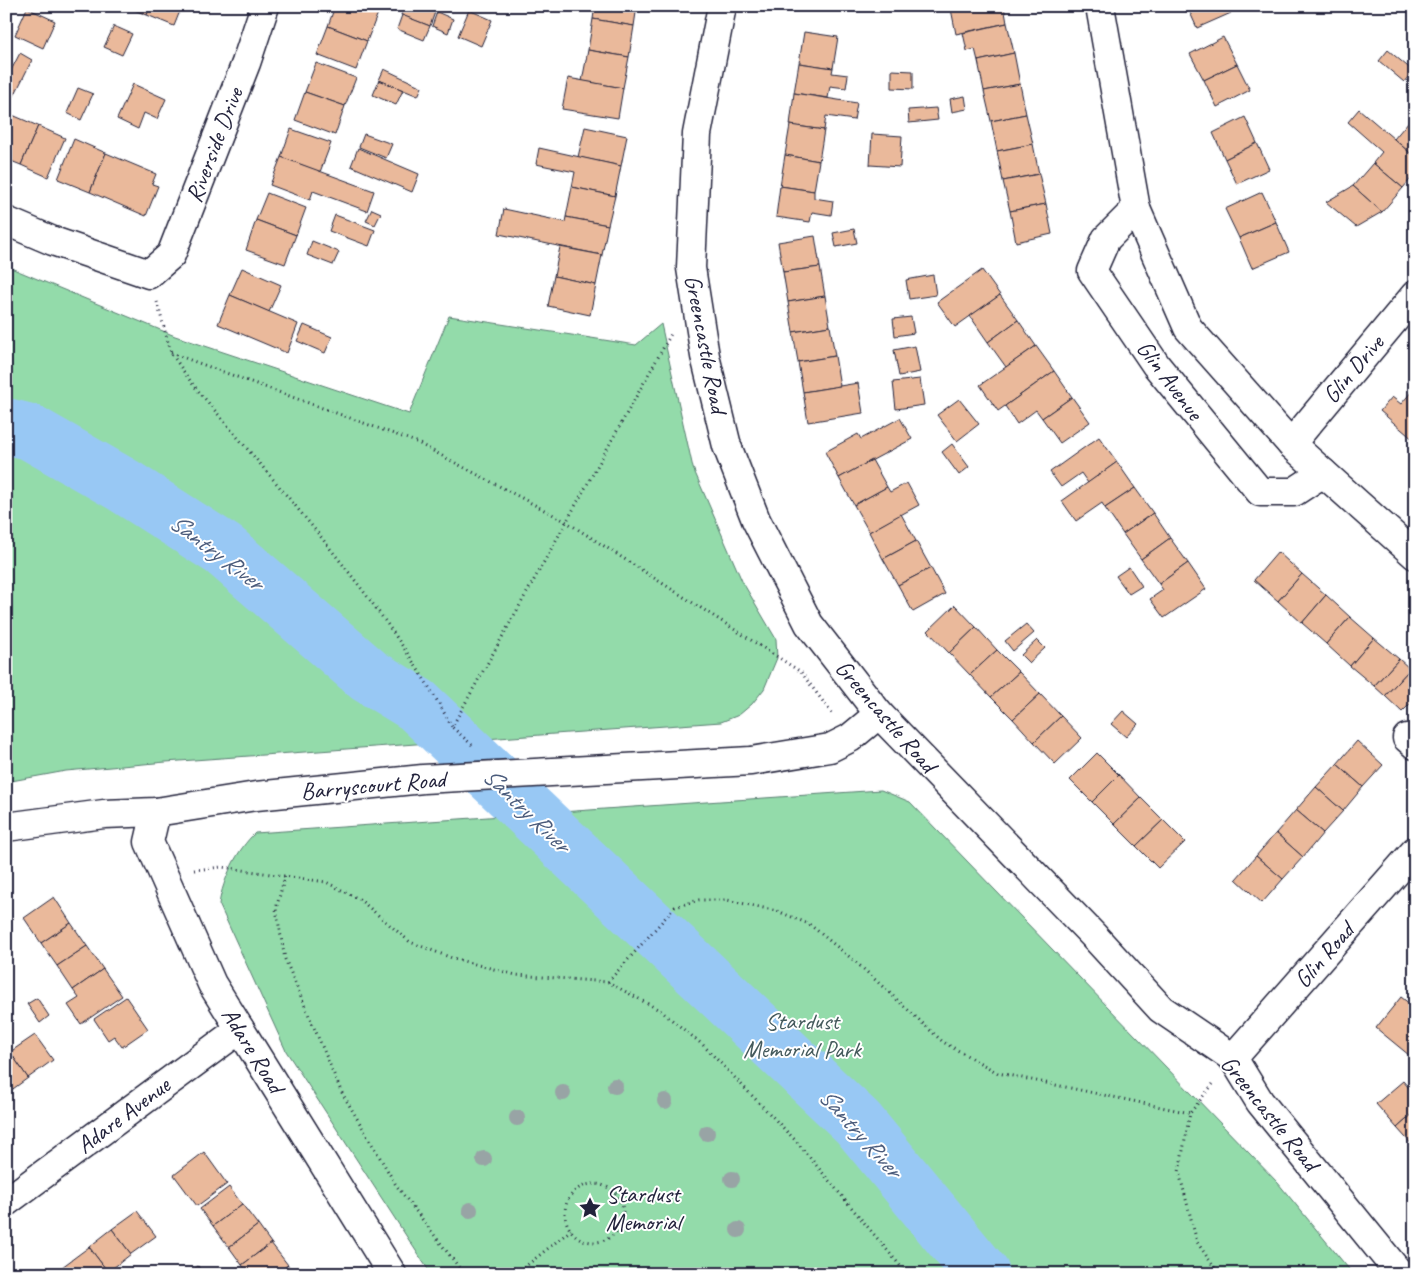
<svg xmlns="http://www.w3.org/2000/svg" width="1421" height="1280" font-family="Caveat,sans-serif">
<style>
.green{fill:#93dbaa;stroke:#5a7e72}
.lines{fill:none;stroke-linecap:round;stroke-linejoin:round}
.river{stroke:#98c8f4;stroke-width:56}
.building{fill:#eab99b;stroke:#22223b}
.minor-casing{stroke:#22223b;stroke-width:31}
.path{stroke:#22223b;stroke-width:3;stroke-dasharray:1 4;stroke-linecap:butt}
.minor{stroke:#fff;stroke-width:28}
.tree{fill:#98a4a5}
.labels{text-anchor:middle;stroke-width:4;stroke-linejoin:round;paint-order:stroke}
.street-label{font-size:24px;fill:#22223b;stroke:#fff}
.park-label{font-size:24px;fill:#445a5c;stroke:#fff}
.poi-label{font-size:24px;fill:#22223b;stroke:#fff;text-anchor:start}
.water-label{font-size:25px;font-style:italic;fill:#4b5c7c;stroke:#fff}
</style>
<rect width="100%" height="100%" fill="#fff"/>
<filter id="ink" filterUnits="userSpaceOnUse"><feTurbulence type="fractalNoise" baseFrequency=".02" numOctaves="2"/><feDisplacementMap in="SourceGraphic" scale="10" xChannelSelector="R" yChannelSelector="G"/><feConvolveMatrix kernelMatrix="1 2 1 2 8 2 1 2 1" color-interpolation-filters="sRGB"/></filter>
<g filter="url(#ink)">
<g class="green">
<polygon points="6,266 175,336 409,414 449,316 636,345 661,324 693,468 742,581 776,639 777,658 764,689 752,704 739,715 721,722 166,762 66,771 6,782"/>
<path d="M881,790L910,802L1278,1183L1353,1274H431L286,1051L219,904C223,879 237,850 255,833Z"/>
</g>
<g class="lines">
<polyline class="river" points="6,426 30,432 123,485 224,550 369,676 417,705 858,1123 982,1274"/>
</g>
<g class="building">
<polygon points="83,6 94,6 91,12 82,8"/>
<polygon points="124,6 150,6 147,15"/>
<polygon points="150,6 182,6 174,26 147,15"/>
<polygon points="335,6 360,6 378,13 367,41 328,26"/>
<polygon points="404,6 419,6 435,12 430,26 401,15"/>
<polygon points="595,6 637,6 634,26 593,19"/>
<polygon points="962,6 1004,6 1007,23 956,34 951,9"/>
<polygon points="1187,6 1228,6 1231,13 1197,28"/>
<polygon points="27,8 55,21 43,48 15,35"/>
<polygon points="469,10 492,20 481,46 458,36"/>
<polygon points="437,12 453,19 448,33 432,26"/>
<polygon points="402,15 430,26 424,40 397,29"/>
<polygon points="593,19 634,26 629,57 588,50"/>
<polygon points="1007,23 1014,53 978,61 975,49 967,51 963,33"/>
<polygon points="114,26 132,34 122,55 104,47"/>
<polygon points="328,26 367,41 356,70 317,55"/>
<polygon points="804,32 838,37 833,68 799,63"/>
<polygon points="1223,37 1237,64 1204,80 1190,54"/>
<polygon points="588,50 629,57 623,88 582,81"/>
<polygon points="1388,50 1413,71 1404,82 1379,61"/>
<polygon points="20,53 32,60 14,96 6,92 6,80"/>
<polygon points="1014,53 1020,84 984,91 978,61"/>
<polygon points="316,63 356,78 345,106 305,92"/>
<polygon points="799,63 833,68 832,73 848,75 846,88 830,86 828,98 794,93"/>
<polygon points="1237,64 1250,90 1217,107 1204,80"/>
<polygon points="384,69 422,87 418,96 379,80"/>
<polygon points="892,70 913,71 913,89 892,88"/>
<polygon points="568,78 623,88 618,118 562,109"/>
<polygon points="379,80 403,90 396,105 373,95"/>
<polygon points="133,84 166,99 157,119 144,113 138,129 117,119"/>
<polygon points="1020,84 1026,114 991,121 984,91"/>
<polygon points="78,88 93,94 81,120 67,113"/>
<polygon points="305,92 345,106 335,135 295,120"/>
<polygon points="794,93 857,103 854,120 826,116 824,130 790,125"/>
<polygon points="965,96 967,109 952,112 950,99"/>
<polygon points="936,108 938,120 909,123 908,110"/>
<polygon points="1359,109 1415,157 1415,174 1403,188 1373,163 1382,152 1348,122"/>
<polygon points="10,114 38,126 21,165 6,159 6,122"/>
<polygon points="1026,114 1033,144 997,151 991,121"/>
<polygon points="1414,115 1415,116 1415,157 1394,139"/>
<polygon points="1245,117 1257,143 1225,159 1213,133"/>
<polygon points="790,125 824,130 819,161 785,155"/>
<polygon points="38,126 65,138 48,177 21,165"/>
<polygon points="585,127 627,136 621,166 578,157"/>
<polygon points="291,129 331,143 320,172 281,157"/>
<polygon points="364,134 392,144 386,158 359,147"/>
<polygon points="872,134 902,136 900,167 870,165"/>
<polygon points="74,139 106,153 90,192 58,179"/>
<polygon points="1257,143 1269,169 1237,184 1225,159"/>
<polygon points="1033,144 1039,174 1003,181 997,151"/>
<polygon points="358,148 419,174 412,192 351,166"/>
<polygon points="539,148 621,166 615,196 572,187 575,172 536,164"/>
<polygon points="106,153 156,174 152,184 158,186 146,216 90,192"/>
<polygon points="785,155 819,161 814,191 780,186"/>
<polygon points="281,157 374,191 367,211 313,191 310,200 270,185"/>
<polygon points="1373,163 1403,188 1382,212 1353,186"/>
<polygon points="1039,174 1046,204 1010,211 1003,181"/>
<polygon points="780,186 814,191 814,198 833,201 831,215 812,212 810,222 776,217"/>
<polygon points="1353,186 1382,212 1356,227 1326,202"/>
<polygon points="572,187 615,196 608,225 566,217"/>
<polygon points="1262,192 1276,222 1239,238 1225,209"/>
<polygon points="267,193 306,208 296,235 256,220"/>
<polygon points="1046,204 1052,234 1016,242 1010,211"/>
<polygon points="372,209 381,213 375,225 366,221"/>
<polygon points="504,209 565,222 566,217 608,225 602,255 499,234"/>
<polygon points="335,215 375,230 369,246 329,231"/>
<polygon points="256,220 296,235 285,264 246,250"/>
<polygon points="1276,222 1289,252 1252,268 1239,238"/>
<polygon points="854,229 857,243 836,247 833,233"/>
<polygon points="815,236 820,267 783,272 778,242"/>
<polygon points="312,241 339,252 333,265 307,255"/>
<polygon points="560,247 602,255 596,285 554,276"/>
<polygon points="820,267 825,296 788,302 783,272"/>
<polygon points="242,268 281,285 269,312 230,295"/>
<polygon points="982,270 1000,295 955,327 937,302"/>
<polygon points="933,275 936,295 909,299 906,280"/>
<polygon points="554,276 596,285 590,315 548,306"/>
<polygon points="230,295 298,324 287,353 218,324"/>
<polygon points="1000,295 1018,320 988,342 970,316"/>
<polygon points="825,296 830,326 793,332 788,302"/>
<polygon points="911,317 914,333 895,336 893,319"/>
<polygon points="1018,320 1036,346 1006,367 988,342"/>
<polygon points="304,325 332,337 325,353 297,341"/>
<polygon points="830,326 835,356 798,362 793,332"/>
<polygon points="915,346 920,372 899,376 894,350"/>
<polygon points="1036,346 1054,371 998,411 980,385"/>
<polygon points="835,356 840,386 803,392 798,362"/>
<polygon points="1054,371 1072,397 1042,418 1036,410 1017,424 1005,406"/>
<polygon points="920,379 924,405 896,409 893,382"/>
<polygon points="858,383 863,413 808,422 803,392"/>
<polygon points="1413,390 1415,391 1415,441 1380,411 1392,397 1401,404"/>
<polygon points="1072,397 1090,422 1060,443 1042,418"/>
<polygon points="959,399 979,424 957,441 937,415"/>
<polygon points="900,418 912,439 839,478 825,452 858,434 861,439"/>
<polygon points="1099,437 1117,462 1088,483 1081,473 1061,487 1050,472"/>
<polygon points="952,444 969,467 959,475 942,452"/>
<polygon points="872,460 887,487 854,505 839,478"/>
<polygon points="1117,462 1135,488 1105,508 1102,503 1076,521 1062,501"/>
<polygon points="907,483 919,505 869,532 854,505 887,487 890,492"/>
<polygon points="1135,488 1153,513 1123,534 1105,508"/>
<polygon points="1153,513 1170,538 1141,559 1123,534"/>
<polygon points="901,514 916,541 883,559 869,532"/>
<polygon points="1170,538 1188,563 1159,584 1141,559"/>
<polygon points="916,541 931,568 898,585 883,559"/>
<polygon points="1278,552 1302,574 1278,601 1254,580"/>
<polygon points="1188,563 1206,589 1164,618 1150,599 1163,590 1159,584"/>
<polygon points="1129,567 1142,586 1129,594 1116,576"/>
<polygon points="931,568 945,594 913,612 898,585"/>
<polygon points="1302,574 1326,595 1302,623 1278,601"/>
<polygon points="1326,595 1350,617 1326,644 1302,623"/>
<polygon points="955,605 976,627 949,653 928,631"/>
<polygon points="1350,617 1374,638 1350,666 1326,644"/>
<polygon points="1026,624 1034,633 1013,651 1005,641"/>
<polygon points="976,627 997,650 970,675 949,653"/>
<polygon points="1374,638 1399,659 1374,686 1350,666"/>
<polygon points="1037,640 1045,648 1029,663 1021,655"/>
<polygon points="997,650 1019,672 991,697 970,675"/>
<polygon points="1399,659 1410,669 1385,696 1374,686"/>
<polygon points="1410,669 1415,674 1415,699 1402,712 1385,696"/>
<polygon points="1019,672 1040,694 1013,719 991,697"/>
<polygon points="1040,694 1061,716 1034,742 1013,719"/>
<polygon points="1123,711 1138,724 1126,737 1111,724"/>
<polygon points="1061,716 1082,738 1055,764 1034,742"/>
<polygon points="1357,741 1383,765 1363,787 1337,764"/>
<polygon points="1097,753 1119,775 1092,802 1070,780"/>
<polygon points="1337,764 1363,787 1343,811 1316,787"/>
<polygon points="1119,775 1141,798 1114,824 1092,802"/>
<polygon points="1316,787 1343,811 1323,833 1296,810"/>
<polygon points="1141,798 1163,820 1136,846 1114,824"/>
<polygon points="1296,810 1323,833 1303,857 1276,833"/>
<polygon points="1163,820 1185,842 1158,868 1136,846"/>
<polygon points="1276,833 1303,857 1283,879 1256,856"/>
<polygon points="1256,856 1283,879 1262,903 1236,879"/>
<polygon points="54,897 71,923 41,943 24,918"/>
<polygon points="71,923 87,946 57,966 41,943"/>
<polygon points="87,946 103,969 73,990 57,966"/>
<polygon points="103,969 122,996 81,1024 68,1005 79,998 73,990"/>
<polygon points="1415,992 1415,1005 1408,999"/>
<polygon points="126,997 148,1029 122,1047 114,1036 108,1040 94,1019"/>
<polygon points="1401,997 1415,1008 1415,1060 1376,1028"/>
<polygon points="37,998 49,1016 40,1023 27,1004"/>
<polygon points="35,1035 53,1060 28,1078 10,1052"/>
<polygon points="10,1052 28,1078 6,1094 6,1055"/>
<polygon points="1403,1081 1415,1095 1415,1112 1397,1128 1376,1104"/>
<polygon points="1415,1112 1415,1148 1397,1128"/>
<polygon points="204,1152 227,1184 197,1206 174,1175"/>
<polygon points="229,1187 242,1204 213,1226 200,1209"/>
<polygon points="242,1204 258,1225 229,1247 213,1226"/>
<polygon points="137,1211 156,1236 131,1254 112,1229"/>
<polygon points="258,1225 271,1243 242,1265 229,1247"/>
<polygon points="112,1229 131,1254 108,1272 89,1247"/>
<polygon points="271,1243 288,1265 276,1274 249,1274 242,1265"/>
<polygon points="89,1247 108,1272 67,1274 62,1267"/>
<polygon points="288,1265 294,1274 276,1274"/>
<polygon points="198,1266 204,1274 187,1274"/>
<polygon points="62,1267 67,1274 53,1274"/>
</g>
<g class="lines">
<defs>
<g id="minor">
<polyline points="722,6 697,134 691,268 705,356 727,446 756,520 809,624 879,714 1093,935 1161,1009 1233,1058 1260,1102 1400,1274"/>
<polyline points="1100,6 1136,209 1188,328 1291,444 1415,555"/>
<polyline points="1136,209 1106,239 1092,271 1156,365 1260,492 1294,492 1323,473"/>
<polyline points="6,221 53,241 149,274 171,255 246,63 265,6"/>
<polyline points="1291,444 1415,295"/>
<polyline points="1407,738 1415,745"/>
<polyline points="156,812 149,842 212,984 392,1274"/>
<polyline points="6,827 104,814 156,812 256,796 423,779 751,761 830,748 850,738 879,714"/>
<polyline points="1233,1058 1415,851"/>
<polyline points="6,1202 240,1029"/>
</g>
</defs>
<use href="#minor" class="minor-casing"/>
<g class="path">
<path d="M157,302L171,353L191,382C283,493 383,600 452,727"/>
<polyline points="171,353 416,442 565,521 801,672 833,715"/>
<polyline points="472,745 452,727 671,334"/>
<polyline points="194,870 222,867 326,882 359,899 410,942 452,958 516,975 608,982 661,1011 703,1045 796,1141 907,1274"/>
<polyline points="285,876 276,909 285,959 341,1091 396,1185 464,1274"/>
<polyline points="608,982 675,907 699,900 727,900 777,911 809,924 857,963 943,1042 998,1073 1190,1113"/>
<polyline points="1213,1084 1190,1113 1179,1172 1197,1242 1214,1267 1216,1274"/>
<circle cx="594" cy="1213" r="29"/>
<polyline points="1214,1267 1223,1274"/>
<polyline points="516,1274 571,1230"/>
</g>
<use href="#minor" class="minor"/>
</g>
<g class="tree">
<circle cx="615" cy="1086" r="8"/>
<circle cx="563" cy="1093" r="8"/>
<circle cx="665" cy="1101" r="8"/>
<circle cx="517" cy="1118" r="8"/>
<circle cx="707" cy="1133" r="8"/>
<circle cx="484" cy="1159" r="8"/>
<circle cx="732" cy="1179" r="8"/>
<circle cx="470" cy="1210" r="8"/>
<circle cx="738" cy="1230" r="8"/>
</g>
</g>
<defs>
<symbol id="sight-bare" viewBox="-9 -9 18 18"><path d="M0-6L1.8-2.2L6-1.7L2.9 1.2L3.7 5.4L0 3.3L-3.7 5.4L-2.9 1.2L-6-1.7L-1.8-2.2Z" fill="#22223b" stroke="#fff" stroke-width="2.5" paint-order="stroke"/></symbol>
</defs>
<g fill-rule="evenodd">
<use href="#sight-bare" x="574" y="1192" width="32" height="32"/>
</g>
<g class="labels">
<g class="street-label">
<text transform="translate(214 145) rotate(-69)" y="8">Riverside Drive</text>
<text transform="translate(706 344) rotate(79)" y="8">Greencastle Road</text>
<text transform="translate(1353 369) rotate(-50)" y="8">Glin Drive</text>
<text transform="translate(1170 380) rotate(53)" y="8">Glin Avenue</text>
<text transform="translate(886 716) rotate(49)" y="8">Greencastle Road</text>
<text transform="translate(373 785) rotate(-5)" y="8">Barryscourt Road</text>
<text transform="translate(1324 955) rotate(-49)" y="8">Glin Road</text>
<text transform="translate(253 1050) rotate(58)" y="8">Adare Road</text>
<text transform="translate(1270 1113) rotate(51)" y="8">Greencastle Road</text>
<text transform="translate(123 1115) rotate(-37)" y="8">Adare Avenue</text>
</g>
<g class="park-label">
<text x="802" y="1029">Stardust<tspan x="802" dy="28">Memorial Park</tspan></text>
</g>
<g class="poi-label">
<text x="606" y="1202">Stardust<tspan x="606" dy="28">Memorial</tspan></text>
</g>
<g class="water-label">
<text transform="translate(217 551) rotate(37)" y="9">Santry River</text>
<text transform="translate(527 809) rotate(44)" y="9">Santry River</text>
<text transform="translate(861 1132) rotate(48)" y="9">Santry River</text>
</g>
</g>
<rect width="1421" height="1280" fill="none" stroke="#fff" stroke-width="25"/>
<rect x="12" y="12" width="1396" height="1255" fill="none" stroke="#22223b" stroke-width="2" filter="url(#ink)"/>
</svg>
